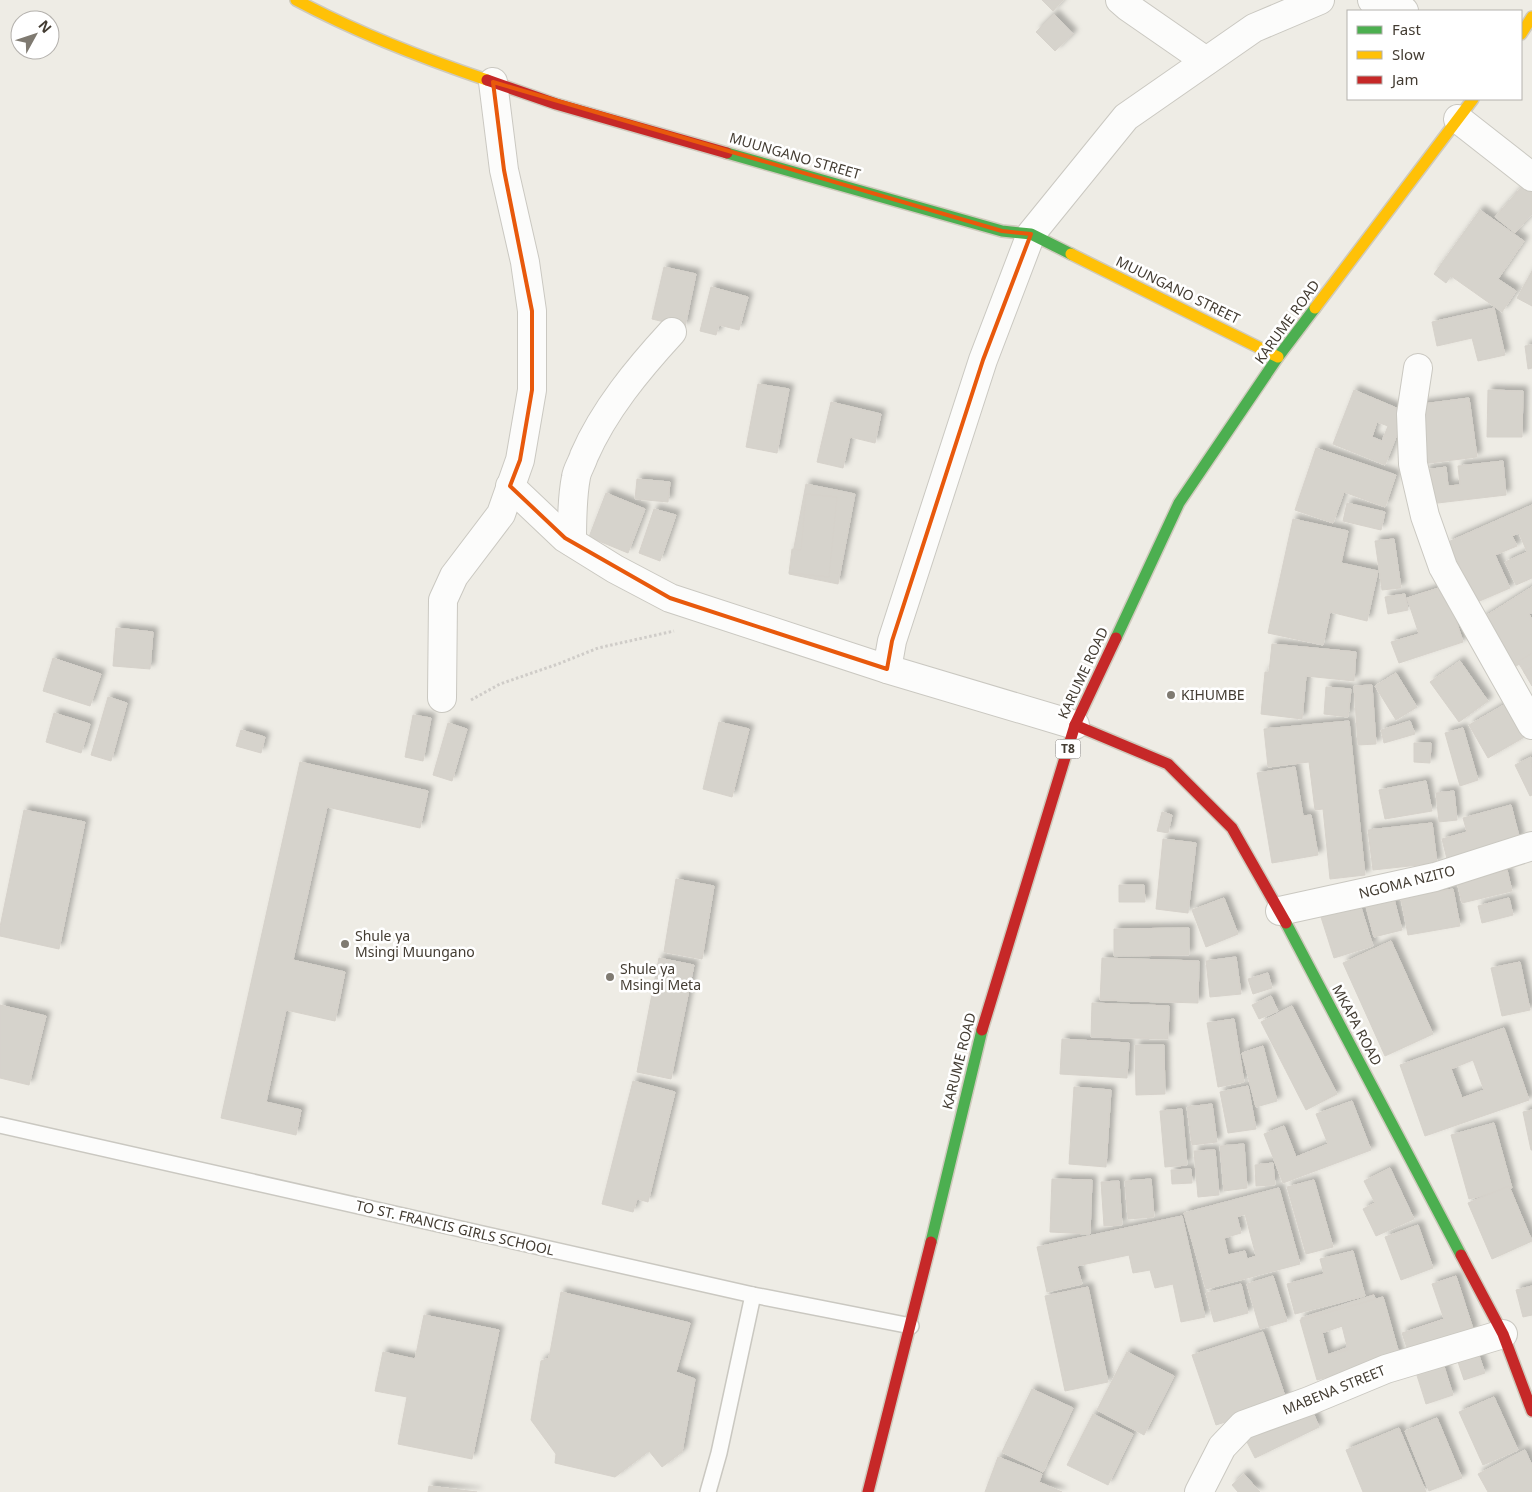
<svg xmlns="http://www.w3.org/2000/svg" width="1532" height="1492" font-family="'Noto Sans',sans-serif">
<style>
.building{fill:#d6d3cc;stroke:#d6d2cb;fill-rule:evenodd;filter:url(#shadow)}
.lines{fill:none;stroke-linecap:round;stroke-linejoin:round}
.lane-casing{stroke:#cac8c1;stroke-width:18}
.street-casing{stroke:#cac8c1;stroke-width:30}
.fast-casing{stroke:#cfcabd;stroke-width:14}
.slow-casing{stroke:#cfcabd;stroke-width:14}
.jam-casing{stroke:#cfcabd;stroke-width:14}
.path{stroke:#cfccc8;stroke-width:3;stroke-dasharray:2.5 2.5;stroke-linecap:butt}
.lane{stroke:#fcfcfb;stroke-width:15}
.street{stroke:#fcfcfb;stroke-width:28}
.fast{stroke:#4caf50;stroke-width:11}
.slow{stroke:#ffc107;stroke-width:11}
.jam{stroke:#c62828;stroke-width:11}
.marked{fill:none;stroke:#e8590c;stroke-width:4;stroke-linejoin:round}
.poi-dot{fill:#7f7a71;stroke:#fff;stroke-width:2}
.labels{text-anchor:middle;stroke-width:5;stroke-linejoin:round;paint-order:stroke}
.shield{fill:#fff;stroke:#7b7670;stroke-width:1}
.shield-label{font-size:12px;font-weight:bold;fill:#433c32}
.street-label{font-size:14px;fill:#433c32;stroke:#fff}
.poi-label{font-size:14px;fill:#433c32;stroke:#fff;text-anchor:start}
</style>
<defs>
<filter id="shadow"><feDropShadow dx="4.5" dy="-4.5" stdDeviation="2.5" flood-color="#0004"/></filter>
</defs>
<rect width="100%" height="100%" fill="#eeece5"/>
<g class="building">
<polygon points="1042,0 1063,0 1053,11"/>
<polygon points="1054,14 1073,34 1055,51 1036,32"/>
<polygon points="1525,183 1532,189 1532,214 1515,233 1495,217"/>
<polygon points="1480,210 1524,241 1498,279 1516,291 1502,312 1451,276 1446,283 1434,274"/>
<polygon points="664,267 696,274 685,327 652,319"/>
<polygon points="1532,271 1532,306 1517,298"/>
<polygon points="711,287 748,297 739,330 719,325 716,335 700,331"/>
<polygon points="1494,308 1505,355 1478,361 1472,338 1437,346 1432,322"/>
<polygon points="1532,345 1532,368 1528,369 1525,346"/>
<polygon points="758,384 789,389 777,453 746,447"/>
<path d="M1354,390L1406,412L1385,465L1333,444ZM1377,422L1388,426L1382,441L1372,437Z"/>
<polygon points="1488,390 1523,391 1522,437 1487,437"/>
<polygon points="1469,398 1477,457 1422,464 1415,405"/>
<polygon points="831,402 881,414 875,443 850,437 843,468 817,462"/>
<polygon points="1316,448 1396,475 1385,507 1344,492 1333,523 1295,510"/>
<polygon points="1503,461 1506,495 1429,504 1425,470 1446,467 1448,486 1460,485 1458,466"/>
<polygon points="637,479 670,482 668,502 635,499"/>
<polygon points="806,484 855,494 838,584 789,574"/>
<polygon points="606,493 645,509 628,553 589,537"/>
<polygon points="806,494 837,497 829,577 789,573 792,549 801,550"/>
<polygon points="1347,503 1385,512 1381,530 1343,521"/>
<polygon points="1532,505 1532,578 1516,585 1505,562 1527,552 1519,533 1512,536 1517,546 1495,555 1510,588 1475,603 1448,542"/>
<polygon points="654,509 676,515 660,561 639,553"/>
<polygon points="1293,519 1348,531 1341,563 1378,571 1367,621 1330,612 1323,645 1268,633"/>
<polygon points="1394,539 1401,588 1382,590 1375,541"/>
<polygon points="1445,586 1463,642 1399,663 1391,642 1419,634 1407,598"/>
<polygon points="1532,587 1532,613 1529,614 1532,619 1532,656 1513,668 1481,619"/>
<polygon points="1405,594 1408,610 1388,614 1385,597"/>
<polygon points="116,628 153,632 150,669 113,666"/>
<polygon points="1272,644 1356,652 1354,681 1306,676 1302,719 1261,714 1265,672 1269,672"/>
<polygon points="1532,653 1532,686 1518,662"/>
<polygon points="53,658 101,674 90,706 43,691"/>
<polygon points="1460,661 1488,701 1459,722 1430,682"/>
<polygon points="1532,667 1532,685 1524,672"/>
<polygon points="1396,673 1417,707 1396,720 1375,686"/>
<polygon points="1372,685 1376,744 1358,745 1354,686"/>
<polygon points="1326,687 1351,689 1348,717 1324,714"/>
<polygon points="108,697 127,703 111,761 91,755"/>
<polygon points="1509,702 1528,735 1488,758 1469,725"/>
<polygon points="54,713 90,724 81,753 46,742"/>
<polygon points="413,715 431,718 423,761 405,757"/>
<polygon points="1349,721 1365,875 1330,879 1323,809 1315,810 1309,762 1268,767 1264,729"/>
<polygon points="1410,721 1415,734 1384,743 1381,730"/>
<polygon points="719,722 749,729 732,797 703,789"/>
<polygon points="448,723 467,729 452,781 433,775"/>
<polygon points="1463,728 1478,780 1460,786 1445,733"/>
<polygon points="241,730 265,737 261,753 236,746"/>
<polygon points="1414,743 1431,743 1430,763 1414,762"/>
<polygon points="1531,757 1532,795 1530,796 1515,765"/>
<polygon points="300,762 428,791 420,828 327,807 293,960 345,972 335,1021 286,1010 266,1102 301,1110 296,1135 221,1118"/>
<polygon points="1295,767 1303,816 1311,815 1318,855 1272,863 1257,773"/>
<polygon points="1426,781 1432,811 1385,819 1379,790"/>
<polygon points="1454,791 1457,820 1439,822 1436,793"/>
<polygon points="1511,805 1520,840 1447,859 1442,839 1467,832 1463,818"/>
<polygon points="24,810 85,822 59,949 0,936 0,927"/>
<polygon points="1162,812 1172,815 1168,833 1157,831"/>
<polygon points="1432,823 1437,863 1373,870 1368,830"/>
<polygon points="1163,839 1196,843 1188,913 1156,909"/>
<polygon points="1507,870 1512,891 1462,903 1457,881"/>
<polygon points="676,879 714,886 702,959 664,952"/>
<polygon points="1119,885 1144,885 1145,902 1119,902"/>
<polygon points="1453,889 1460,926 1408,935 1401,898"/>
<polygon points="1224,898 1238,934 1206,947 1192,910"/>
<polygon points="1509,898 1513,915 1482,923 1478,906"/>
<polygon points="1394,899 1402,930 1374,937 1366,906"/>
<polygon points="1359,901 1373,946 1334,958 1320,914"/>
<polygon points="1189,928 1189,955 1114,956 1114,929"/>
<polygon points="1391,941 1433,1034 1385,1056 1343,963"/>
<polygon points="1236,957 1241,994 1210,997 1206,961"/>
<polygon points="659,958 694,965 671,1079 637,1072"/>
<polygon points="1102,958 1199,961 1198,1003 1100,1000"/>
<polygon points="1520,962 1530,1010 1502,1016 1491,968"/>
<polygon points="1268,973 1272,988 1253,994 1248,979"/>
<polygon points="1271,996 1278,1011 1259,1019 1252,1005"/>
<polygon points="1092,1003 1169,1006 1168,1039 1091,1037"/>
<polygon points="0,1005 46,1016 29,1085 0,1078"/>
<polygon points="1292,1006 1337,1094 1306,1110 1261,1022"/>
<polygon points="1234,1019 1244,1082 1218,1087 1207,1023"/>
<path d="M1504,1028L1529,1100L1425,1136L1400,1065ZM1473,1060L1484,1090L1462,1098L1451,1069Z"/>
<polygon points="1062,1039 1129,1043 1127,1078 1060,1074"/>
<polygon points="1135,1045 1164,1045 1165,1094 1136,1095"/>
<polygon points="1263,1046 1277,1101 1256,1107 1242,1053"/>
<polygon points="633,1081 675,1092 648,1202 637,1199 633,1212 602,1204"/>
<polygon points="1248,1086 1256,1129 1228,1133 1220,1092"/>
<polygon points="1074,1087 1111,1090 1106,1167 1069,1164"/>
<polygon points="1352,1101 1371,1150 1283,1183 1264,1134 1284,1126 1296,1157 1328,1144 1316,1114"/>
<polygon points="1212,1104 1217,1142 1192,1145 1187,1107"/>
<polygon points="1182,1109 1187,1165 1165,1167 1160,1111"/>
<polygon points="1532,1110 1532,1150 1531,1150 1523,1112"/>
<polygon points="1494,1123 1512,1188 1469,1199 1451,1135"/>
<polygon points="1244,1144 1247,1188 1224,1191 1220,1146"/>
<polygon points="1215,1150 1219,1195 1198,1197 1194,1151"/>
<polygon points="1273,1163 1275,1185 1256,1186 1255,1165"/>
<polygon points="1390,1168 1414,1219 1376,1236 1363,1209 1375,1203 1364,1181"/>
<polygon points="1191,1169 1192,1183 1172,1184 1171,1170"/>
<polygon points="1052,1179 1092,1180 1090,1234 1050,1232"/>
<polygon points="1151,1179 1154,1217 1128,1219 1125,1181"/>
<polygon points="1314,1180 1333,1247 1306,1254 1287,1187"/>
<polygon points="1119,1181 1122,1225 1104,1226 1101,1182"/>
<polygon points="1509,1186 1532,1241 1492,1259 1468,1203"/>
<path d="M1279,1188L1300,1264L1206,1289L1184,1213ZM1245,1214L1256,1256L1247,1259L1245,1251L1228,1255L1224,1238L1241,1233L1237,1217Z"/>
<polygon points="1182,1216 1205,1317 1181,1322 1173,1284 1155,1288 1150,1270 1133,1273 1129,1255 1077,1266 1082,1284 1047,1292 1037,1247"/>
<polygon points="1418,1225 1433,1268 1401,1280 1385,1237"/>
<polygon points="1353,1251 1365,1296 1295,1314 1287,1284 1324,1274 1320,1259"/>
<polygon points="1273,1276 1287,1321 1260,1329 1247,1284"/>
<polygon points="1456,1276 1474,1332 1409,1354 1402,1333 1444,1319 1432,1284"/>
<polygon points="1241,1284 1248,1313 1214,1322 1206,1293"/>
<polygon points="1532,1286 1532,1315 1523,1317 1516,1290"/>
<polygon points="1088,1287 1108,1382 1065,1391 1045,1296"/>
<polygon points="561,1292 690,1323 676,1372 695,1379 682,1452 662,1467 649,1451 615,1477 555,1463 556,1454 531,1420 541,1361 549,1358"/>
<path d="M1374,1295L1392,1349L1319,1372L1301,1318ZM1345,1325L1352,1346L1327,1355L1319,1334Z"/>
<path d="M1383,1297L1400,1357L1317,1380L1300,1320ZM1342,1326L1348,1350L1328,1355L1322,1332Z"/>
<polygon points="424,1315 499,1330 472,1459 398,1444 407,1397 375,1391 383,1352 415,1359"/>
<polygon points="1263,1332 1287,1402 1216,1425 1192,1355"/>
<polygon points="1476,1347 1485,1373 1464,1380 1455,1353"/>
<polygon points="1127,1352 1174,1376 1144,1435 1097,1410"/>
<polygon points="1441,1357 1453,1395 1426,1404 1414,1366"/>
<polygon points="1032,1389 1073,1408 1043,1472 1002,1452"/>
<polygon points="1494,1397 1518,1450 1483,1465 1459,1412"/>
<polygon points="1310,1405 1319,1427 1255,1458 1244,1436"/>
<polygon points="1093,1414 1133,1434 1108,1485 1067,1465"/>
<polygon points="1437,1418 1462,1478 1429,1491 1405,1431"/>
<polygon points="1399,1428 1426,1492 1363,1492 1346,1450"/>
<polygon points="1525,1450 1532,1465 1532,1492 1488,1492 1478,1474"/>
<polygon points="998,1457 1042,1474 1039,1482 1062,1492 985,1492"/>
<polygon points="1244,1474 1260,1492 1238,1492 1232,1485"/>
<polygon points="429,1486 477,1492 428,1492"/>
</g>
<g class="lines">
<defs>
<g id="lane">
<polyline points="0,1125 753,1295 911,1326"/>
<polyline points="708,1492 719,1453 753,1295"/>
</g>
<g id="street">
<polyline points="1120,0 1128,7 1206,61"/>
<polyline points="1372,0 1404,11"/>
<polyline points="1458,119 1532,177"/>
<polyline points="1418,368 1411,414 1413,464 1425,516 1443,567 1532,725"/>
<polyline points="510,486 565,538 615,569 670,598 887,669 1075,725"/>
<path d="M572,542C572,520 572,498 576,477C577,470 582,463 584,456C604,410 638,369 672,332"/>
<polyline points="887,669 892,641 983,360 1031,234 1126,117 1254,28 1320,0"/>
<polyline points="442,698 443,600 454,576 501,514 520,460 532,390 532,311 525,262 504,170 493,82"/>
<polyline points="1280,911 1435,877 1532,846"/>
<polyline points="1199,1492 1222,1447 1243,1425 1309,1401 1386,1369 1503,1334"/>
</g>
<g id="fast">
<polyline points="727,153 1002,231 1031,234 1071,254"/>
<polyline points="1116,638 1179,503 1278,357 1315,308"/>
<polyline points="1286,923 1461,1255"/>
<polyline points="931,1242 982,1030"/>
</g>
<g id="slow">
<path d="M296,0C356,32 422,58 487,80"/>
<polyline points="1521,34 1532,17"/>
<polyline points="1071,254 1278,357"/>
<polyline points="1315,308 1473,99"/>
</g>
<g id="jam">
<polyline points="487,80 556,104 727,153"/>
<polyline points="1075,725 1168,764 1232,828 1286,923"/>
<polyline points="982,1030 1075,725 1116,638"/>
<polyline points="1461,1255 1503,1334 1532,1411"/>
<polyline points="868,1492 931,1242"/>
</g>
</defs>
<use href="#lane" class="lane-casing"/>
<use href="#street" class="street-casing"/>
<use href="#fast" class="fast-casing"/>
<use href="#slow" class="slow-casing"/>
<use href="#jam" class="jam-casing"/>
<polyline class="path" points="471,700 500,684 558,664 598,648 674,631"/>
<use href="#lane" class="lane"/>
<use href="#street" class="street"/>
<use href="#fast" class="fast"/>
<use href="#slow" class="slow"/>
<use href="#jam" class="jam"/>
</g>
<path class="marked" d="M493,82L1002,231L1031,234L983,360L892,641L887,669L670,598L565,538L510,486L520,460L532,390V311L504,170Z"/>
<g class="poi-dot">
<circle cx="1171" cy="695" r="5"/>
<circle cx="345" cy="944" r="5"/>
<circle cx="610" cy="977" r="5"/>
</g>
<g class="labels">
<rect class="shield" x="1055.5" y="739.5" width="25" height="19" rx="4"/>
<g class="shield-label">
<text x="1068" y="753">T8</text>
</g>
<g class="street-label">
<text transform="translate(795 156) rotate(16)" y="5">MUUNGANO STREET</text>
<text transform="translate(1178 290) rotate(26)" y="5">MUUNGANO STREET</text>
<text transform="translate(1287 322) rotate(-54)" y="5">KARUME ROAD</text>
<text transform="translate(1083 673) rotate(-65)" y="5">KARUME ROAD</text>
<text transform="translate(1407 882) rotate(-14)" y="5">NGOMA NZITO</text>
<text transform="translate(1357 1025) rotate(62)" y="5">MKAPA ROAD</text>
<text transform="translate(959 1061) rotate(-76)" y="5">KARUME ROAD</text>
<text transform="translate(455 1228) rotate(13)" y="5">TO ST. FRANCIS GIRLS SCHOOL</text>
<text transform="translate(1334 1390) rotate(-22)" y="5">MABENA STREET</text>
</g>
<g class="poi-label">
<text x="1181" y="700">KIHUMBE</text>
<text x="355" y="941">Shule ya<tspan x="355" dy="16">Msingi Muungano</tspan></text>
<text x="620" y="974">Shule ya<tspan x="620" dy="16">Msingi Meta</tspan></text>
</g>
</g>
<rect x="1347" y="10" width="175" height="90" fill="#ffffff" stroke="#b4b1ad"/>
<rect x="1357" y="26" width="25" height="8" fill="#4caf50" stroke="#b4b1ad"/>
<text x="1392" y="35" font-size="15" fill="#433c32">Fast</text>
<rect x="1357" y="51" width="25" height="8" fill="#ffc107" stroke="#b4b1ad"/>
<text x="1392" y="60" font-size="15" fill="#433c32">Slow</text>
<rect x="1357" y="76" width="25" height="8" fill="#c62828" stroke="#b4b1ad"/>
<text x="1392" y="85" font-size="15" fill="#433c32">Jam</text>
<g transform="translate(35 35) rotate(50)"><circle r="24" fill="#ffffff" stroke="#b4b1ad"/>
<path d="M0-4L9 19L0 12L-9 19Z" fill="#7f7a71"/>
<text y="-8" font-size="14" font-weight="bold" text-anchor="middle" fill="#433c32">N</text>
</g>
</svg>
